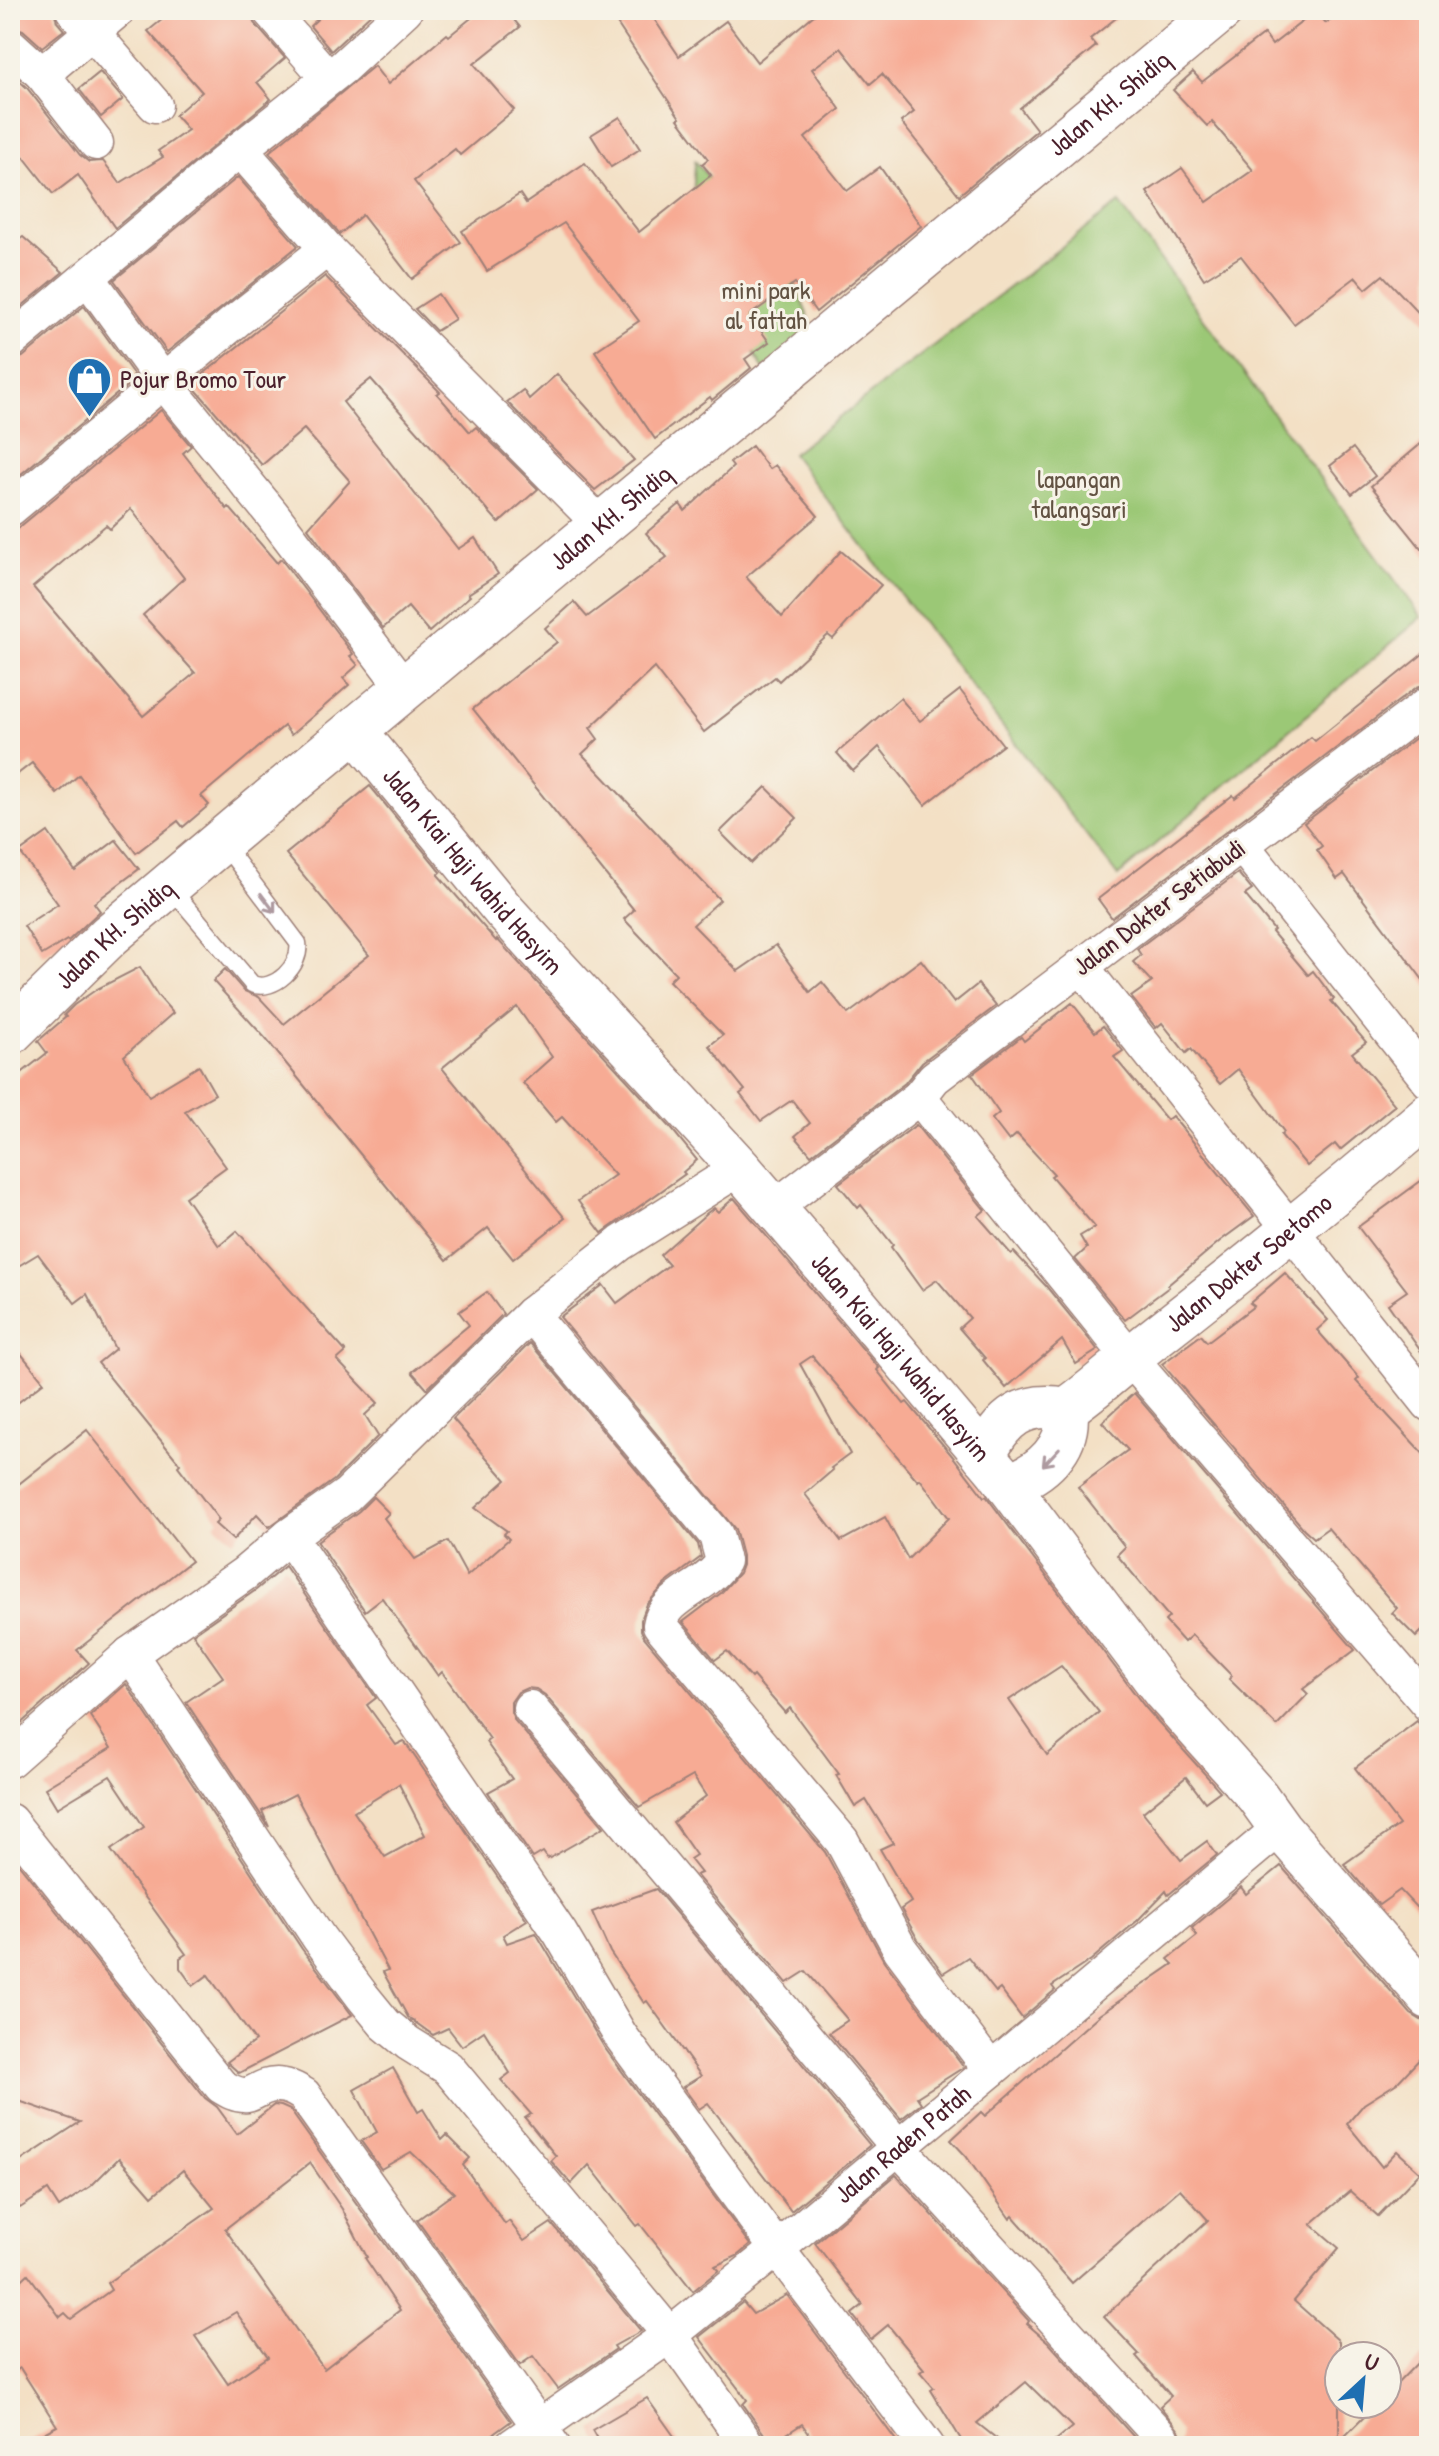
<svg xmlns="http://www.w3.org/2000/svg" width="1439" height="2456" font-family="'Patrick Hand',sans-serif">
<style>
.green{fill:#9bc876;stroke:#727450;stroke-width:2}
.building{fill:#f7ab94;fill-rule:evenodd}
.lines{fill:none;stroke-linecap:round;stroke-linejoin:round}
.service-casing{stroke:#9e8078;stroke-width:19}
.minor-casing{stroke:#9e8078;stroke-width:37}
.tertiary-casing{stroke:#9e8078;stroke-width:45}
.secondary-casing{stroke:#9e8078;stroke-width:47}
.service{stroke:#fff;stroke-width:16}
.minor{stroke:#fff;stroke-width:34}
.tertiary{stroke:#fff;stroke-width:42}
.secondary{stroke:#fff;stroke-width:44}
.oneway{stroke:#ae9aa0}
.labels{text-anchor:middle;stroke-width:6;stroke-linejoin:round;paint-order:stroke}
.street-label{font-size:26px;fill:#4a1f2b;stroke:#f7f3e8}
.park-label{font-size:26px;fill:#625242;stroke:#f7f3e8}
.poi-label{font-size:26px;fill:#4a1f2b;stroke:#f7f3e8;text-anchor:start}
</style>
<rect width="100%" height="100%" fill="#f7f3e8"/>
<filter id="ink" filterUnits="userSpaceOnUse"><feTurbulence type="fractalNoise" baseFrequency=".0125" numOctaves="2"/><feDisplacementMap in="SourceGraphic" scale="16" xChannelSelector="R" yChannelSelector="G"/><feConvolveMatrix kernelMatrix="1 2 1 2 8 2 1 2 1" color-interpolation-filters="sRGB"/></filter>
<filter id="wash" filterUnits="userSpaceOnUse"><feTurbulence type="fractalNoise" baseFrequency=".006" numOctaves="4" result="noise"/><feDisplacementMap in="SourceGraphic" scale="32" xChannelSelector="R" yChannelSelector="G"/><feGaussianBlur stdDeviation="1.8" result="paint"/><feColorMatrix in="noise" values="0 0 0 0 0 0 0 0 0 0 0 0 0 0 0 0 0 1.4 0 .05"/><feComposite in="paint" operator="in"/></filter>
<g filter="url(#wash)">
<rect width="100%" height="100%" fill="#f3e0c5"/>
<g class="green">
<polygon points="695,161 760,238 795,284 813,329 764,370 691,246"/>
<polygon points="1119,203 1422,617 1118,876 792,454"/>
</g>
<g id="blocks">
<g class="building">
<polygon points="10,10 54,10 57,22 64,30 42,47 23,30 10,26"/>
<polygon points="174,10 250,10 254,23 285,58 257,82 271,99 115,228 78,175 53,194 16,147 21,143 10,129 10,72 27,88 80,155 89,162 103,161 120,183 163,157 158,151 188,130 175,115 202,92 148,31"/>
<polygon points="327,10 375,10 331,51 310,26"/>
<polygon points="481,10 506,10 520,27 474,64 514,110 460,155 455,149 414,181 461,242 412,279 362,215 340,234 269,152 374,66 388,84 447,34 449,36"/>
<polygon points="608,10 648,10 679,56 726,21 757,62 820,10 1126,10 1090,39 1096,46 1020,108 1037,130 959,195 901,122 914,112 882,74 870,84 841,48 812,69 840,109 805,138 847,191 880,167 921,226 816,312 795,283 750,315 769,342 745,359 751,368 712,400 710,397 655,439 595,351 639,321 564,223 487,271 462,231 520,194 526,203 585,163 639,232 711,175 702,164 708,159 678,119 680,118"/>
<polygon points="1343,10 1414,10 1429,27 1429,324 1383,275 1366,289 1356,277 1294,324 1241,256 1204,279 1147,192 1182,168 1207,202 1253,170 1212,122 1207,126 1173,90 1193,72 1202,82 1264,34 1272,45 1316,11 1326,23"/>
<polygon points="100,72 123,99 101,117 79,89"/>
<polygon points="620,117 640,149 611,167 591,135"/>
<polygon points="238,177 298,246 167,352 114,280"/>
<polygon points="23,237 63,272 10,316 10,246"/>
<polygon points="325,276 438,390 440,392 437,394 470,432 476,427 538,489 499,523 371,379 343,402 458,549 475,538 498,574 468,594 470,596 429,632 408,607 383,628 308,528 350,481 304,429 262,465 191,384"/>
<polygon points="438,294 455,319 436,331 415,309"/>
<polygon points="84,306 136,378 15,479 10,473 10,362 23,357"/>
<polygon points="557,374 634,460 595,490 507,402 523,390 529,399"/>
<path d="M161,410L191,446L183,453L227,509L229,507L277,563L281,559L353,654L350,656L358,665L343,678L349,685L291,735L284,726L201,796L209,805L183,827L178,821L136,853L79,775L57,794L32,763L10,780V535ZM131,509L184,578L143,615L195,673L143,716L33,587L106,525L110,529Z"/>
<polygon points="1429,437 1429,558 1371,486"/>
<polygon points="752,446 769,469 775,465 818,516 746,577 782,617 841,551 881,585 833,639 828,635 779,681 775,677 704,732 654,668 590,728 598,739 582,754 720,900 693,925 738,971 776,945 810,992 822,982 848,1014 921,960 954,1003 978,984 996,1006 922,1062 905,1083 811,1155 795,1136 810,1123 792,1100 761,1121 740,1094 745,1090 709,1046 723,1035 669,981 676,974 624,919 634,910 473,709 557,642 545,628 574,602 587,617 667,557 646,533 680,504 685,511 733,467 730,463"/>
<polygon points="1353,448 1375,476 1352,494 1330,466"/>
<polygon points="1429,649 1429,683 1417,687 1112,918 1098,899 1233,795 1235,798 1311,737 1315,741"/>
<polygon points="960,690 1003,745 925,805 879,747 853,771 837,753 900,698 920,721"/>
<polygon points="1429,728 1429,988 1344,874 1337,879 1317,850 1322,846 1304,823"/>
<polygon points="370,786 441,872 438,875 496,941 497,939 671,1128 697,1160 683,1172 685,1174 602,1233 578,1201 615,1175 562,1117 556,1122 523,1083 552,1057 517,1007 442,1068 565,1218 513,1259 488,1228 447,1260 266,1039 213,981 225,969 244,991 259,997 284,1024 369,955 286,854"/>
<polygon points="766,787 797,818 751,863 720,832"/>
<polygon points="48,832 75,871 116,840 139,869 94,903 100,911 68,941 67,940 42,955 24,926 58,904 20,852"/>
<polygon points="1238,873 1252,890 1245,895 1274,930 1272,932 1308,975 1313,971 1334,999 1331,1001 1366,1042 1352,1053 1395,1105 1340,1150 1335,1144 1307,1166 1281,1135 1284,1132 1238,1069 1220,1084 1191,1049 1186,1053 1162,1023 1156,1028 1131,997 1152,982 1133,962 1141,955 1137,949"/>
<polygon points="140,967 158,996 173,1013 124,1056 149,1096 199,1066 215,1094 185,1111 226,1167 185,1197 219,1246 237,1231 346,1352 337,1360 378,1403 365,1415 378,1436 334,1480 269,1527 257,1514 233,1540 215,1524 219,1520 178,1466 180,1464 98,1363 115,1349 87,1294 75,1303 38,1254 10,1271 10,1082 47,1053 38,1041 66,1017 64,1015 74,1005 97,989"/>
<polygon points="1072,1003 1095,1032 1103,1026 1123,1051 1114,1057 1167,1120 1172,1116 1254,1216 1220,1241 1168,1285 1169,1287 1125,1320 1075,1259 1087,1248 1080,1236 1095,1227 1051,1176 1054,1174 1017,1134 1009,1141 992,1119 999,1113 972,1074 1021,1037 1024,1041"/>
<polygon points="916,1125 985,1210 978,1216 1011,1254 1014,1252 1046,1286 1098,1350 1076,1364 1062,1340 1006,1388 983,1360 985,1358 959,1328 970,1318 937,1280 922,1290 891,1247 893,1245 861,1205 858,1208 838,1184"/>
<polygon points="1429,1175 1429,1363 1388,1304 1407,1291 1358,1227"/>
<path d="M734,1198L879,1368L877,1370L904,1404L907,1402L954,1458L984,1497L986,1496L1145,1707L1220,1791L1205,1802L1186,1777L1143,1812L1181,1860L1207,1841L1217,1855L1168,1895L1166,1891L1138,1920L1091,1960L1052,1986L1055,1990L1022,2018L1000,1989L996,1992L968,1957L943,1973L917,1938L901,1909L911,1902L880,1849L893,1843L866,1800L855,1807L836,1775L839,1774L790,1708L785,1713L753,1676L751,1678L727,1651L715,1660L683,1622L721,1593L739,1573L742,1565V1556L735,1529L560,1317L603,1285L617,1303L669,1265L660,1255L707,1213L714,1208L718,1212ZM812,1356L918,1481L920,1479L949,1518L908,1559L885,1517L841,1541L805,1494L833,1470L831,1468L850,1454L800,1364ZM1061,1666L1099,1712L1047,1755L1009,1700Z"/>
<polygon points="1285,1273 1328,1320 1317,1330 1359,1378 1356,1381 1429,1460 1429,1624 1416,1637 1392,1613 1397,1608 1328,1528 1314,1538 1304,1529 1162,1364 1201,1335 1207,1342 1254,1306 1250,1303"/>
<polygon points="487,1292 503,1314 427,1389 412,1372 469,1325 459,1312"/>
<polygon points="10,1340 44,1382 10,1409"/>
<polygon points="530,1343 698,1544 701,1557 665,1584 647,1604 641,1620 641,1630 644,1637 825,1852 884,1961 964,2067 917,2097 921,2103 901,2119 829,2033 848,2020 806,1971 787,1983 696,1875 701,1873 690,1859 696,1855 673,1822 706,1796 693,1776 639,1807 545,1695 536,1689 527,1688 518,1692 511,1702 511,1712 515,1721 604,1827 548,1859 543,1852 533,1858 488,1792 512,1779 486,1742 490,1739 442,1672 438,1676 382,1598 365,1611 317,1541 359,1511 373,1497 389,1513 384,1518 415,1559 448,1541 467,1576 509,1539 504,1534 507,1531 475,1508 506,1480 453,1419"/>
<polygon points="1134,1393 1355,1650 1303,1689 1308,1694 1277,1726 1229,1679 1232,1676 1192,1635 1184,1642 1165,1621 1169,1617 1117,1555 1125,1547 1078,1487 1128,1450 1102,1422"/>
<polygon points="87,1430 191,1561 77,1650 89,1663 10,1733 10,1491"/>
<path d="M285,1566L376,1698L367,1705L396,1745L404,1741L527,1920L503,1935L507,1943L536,1933L604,2047L750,2245L737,2256L715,2266L719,2270L693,2291L640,2224L637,2226L589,2165L571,2184L551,2161L556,2156L525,2118L531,2114L501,2080L510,2073L484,2031L462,2046L448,2028L433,2035L408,2017L383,1972L388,1970L295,1794L262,1811L269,1827L186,1702L223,1677L193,1634L256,1590ZM399,1784L425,1835L385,1857L354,1812Z"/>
<polygon points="126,1684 302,1949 352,2015 239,2073 227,2062 255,2041 208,1975 193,1986 180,1968 180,1958 186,1954 111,1850 144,1827 110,1776 57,1808 45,1788 111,1748 90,1716"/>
<polygon points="1417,1721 1429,1736 1429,1921 1400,1890 1379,1905 1344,1864 1399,1825 1355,1768"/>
<path d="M10,1853L205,2098L217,2107L237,2134L274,2105L281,2106L290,2110L511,2421L477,2446H19L57,2426L20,2368L10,2375V2291L28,2274L60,2317L65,2313L71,2319L111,2290L107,2283L214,2208L183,2170L152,2196L119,2158L91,2186L59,2207L48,2190L20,2208L10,2193V2168L80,2122L10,2098ZM310,2163L342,2209L367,2257L365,2258L400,2310L324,2369L225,2229ZM236,2312L268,2357L228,2384L195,2336Z"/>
<polygon points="1281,1866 1411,2014 1421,2020 1429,2021 1429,2049 1397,2083 1364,2104 1347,2124 1382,2167 1397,2151 1420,2172 1378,2216 1350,2191 1311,2224 1339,2248 1294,2301 1339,2341 1339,2442 1377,2404 1387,2404 1387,2394 1429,2351 1429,2446 1178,2446 1180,2432 1160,2406 1171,2396 1136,2356 1139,2354 1104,2317 1208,2220 1180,2189 1072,2283 1013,2216 1010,2219 966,2156 951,2140 981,2112 985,2116 1099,2015 1173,1964 1168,1959 1197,1936 1192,1928 1241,1887 1246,1894"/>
<polygon points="656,1889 870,2145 791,2211 708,2103 699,2109 683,2087 701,2076 647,2001 644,2003 610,1952 592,1912"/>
<polygon points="393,2068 418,2112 423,2109 442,2140 447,2135 470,2158 463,2165 505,2224 509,2221 524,2241 551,2223 641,2331 614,2346 616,2349 558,2389 533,2356 520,2365 417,2220 454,2193 411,2152 381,2169 361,2141 377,2132 354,2090"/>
<polygon points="896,2175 1029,2321 1027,2324 1048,2342 1142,2446 1049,2446 1072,2427 1026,2382 977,2423 1006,2446 965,2446 931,2390 934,2388 920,2372 924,2369 888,2325 871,2339 852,2314 863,2305 815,2243"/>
<polygon points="787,2295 867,2401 900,2446 818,2446 802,2424 768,2446 764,2434 743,2404 747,2400 699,2337 743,2302 753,2314"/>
<polygon points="647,2398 681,2446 601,2446 592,2430"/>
</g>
</g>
</g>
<g filter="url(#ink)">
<use href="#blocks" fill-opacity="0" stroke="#9e8078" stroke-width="2"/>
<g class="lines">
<defs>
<path id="service" d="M169,886L252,984C274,993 302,965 298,943L222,842"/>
<g id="minor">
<polyline points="73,10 155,105"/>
<polyline points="269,10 328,78"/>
<polyline points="10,45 42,74 96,143"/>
<polyline points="42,74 118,10"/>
<polyline points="240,149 327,249 602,526"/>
<polyline points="88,278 163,381 272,514 404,688"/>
<polyline points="10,342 240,149 342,68 405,10"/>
<polyline points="10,509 238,319 327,249"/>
<polyline points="1429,703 934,1078 919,1097 1129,1357 1429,1705"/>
<polyline points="1241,844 1429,1081"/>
<polyline points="1081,966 1429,1404"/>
<polyline points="774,1208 919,1097"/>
<path d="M531,1314L716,1535L723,1561C709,1587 664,1596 660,1625L842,1841L900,1949L991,2070"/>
<polyline points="289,1536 560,1933 620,2035 777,2249 927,2446"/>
<polyline points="130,1654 319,1938 363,1997 385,2024 408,2043 448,2068 670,2335 748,2446"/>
<polyline points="530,1708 898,2147 1161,2437"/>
<polyline points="10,1760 130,1654 244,1574 289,1536 347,1495 531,1314 621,1243 740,1168"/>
<path d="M10,1821L221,2086C229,2091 237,2096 247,2095C253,2094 259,2089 265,2087C280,2082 292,2087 304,2095L553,2446"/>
<path id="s1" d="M512,2446L670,2335L777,2249L1280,1828"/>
</g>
<g id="tertiary">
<path id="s2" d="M355,730L504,911L740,1168L819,1260L997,1471L1164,1692L1257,1796L1280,1828L1429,1998"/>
<path id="s3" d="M1066,1409C1098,1387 1126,1360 1157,1336C1249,1264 1340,1191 1429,1114"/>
<path d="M984,1456C1002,1418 1023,1401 1066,1409"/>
<path d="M1007,1485C1041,1474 1072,1447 1066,1409"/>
</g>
<g id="secondary">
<path id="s4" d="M10,1033L110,935L244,822L1221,10"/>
</g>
</defs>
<use href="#service" class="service-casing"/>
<use href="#minor" class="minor-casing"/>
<use href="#tertiary" class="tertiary-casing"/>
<use href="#secondary" class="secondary-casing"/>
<use href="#service" class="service"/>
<use href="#minor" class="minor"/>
<use href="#tertiary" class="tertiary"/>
<use href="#secondary" class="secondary"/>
</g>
<defs><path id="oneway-shaft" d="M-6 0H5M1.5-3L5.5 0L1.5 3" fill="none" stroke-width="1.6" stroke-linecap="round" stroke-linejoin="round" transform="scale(2)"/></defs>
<g class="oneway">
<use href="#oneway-shaft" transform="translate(268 903) rotate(53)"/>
<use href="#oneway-shaft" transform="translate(1051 1457) rotate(133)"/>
</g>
</g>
<defs>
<symbol id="shop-pin" viewBox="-11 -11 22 30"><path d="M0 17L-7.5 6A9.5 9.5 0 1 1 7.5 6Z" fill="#1f6fb2" stroke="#f7f3e8"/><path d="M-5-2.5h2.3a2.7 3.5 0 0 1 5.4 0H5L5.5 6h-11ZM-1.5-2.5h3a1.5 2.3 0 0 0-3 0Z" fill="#fff"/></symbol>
</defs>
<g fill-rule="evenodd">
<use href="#shop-pin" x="64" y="354" width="51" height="69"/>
</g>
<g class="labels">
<g class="street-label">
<text dy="9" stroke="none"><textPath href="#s4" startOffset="1440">Jalan KH. Shidiq</textPath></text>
<text dy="9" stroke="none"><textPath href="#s4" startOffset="792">Jalan KH. Shidiq</textPath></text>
<text dy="9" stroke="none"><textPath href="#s2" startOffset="184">Jalan Kiai Haji Wahid Hasyim</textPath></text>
<text transform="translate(1159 907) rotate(-37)" y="9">Jalan Dokter Setiabudi</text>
<text dy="9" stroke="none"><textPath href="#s4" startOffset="144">Jalan KH. Shidiq</textPath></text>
<text dy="9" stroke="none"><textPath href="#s3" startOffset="234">Jalan Dokter Soetomo</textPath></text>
<text dy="9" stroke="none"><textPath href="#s2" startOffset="832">Jalan Kiai Haji Wahid Hasyim</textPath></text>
<text dy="9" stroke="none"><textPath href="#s1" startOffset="494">Jalan Raden Patah</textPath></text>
</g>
<g class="park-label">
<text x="766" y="299">mini park<tspan x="766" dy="30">al fattah</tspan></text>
<text x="1079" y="488">lapangan<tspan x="1079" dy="30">talangsari</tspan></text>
</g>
<g class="poi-label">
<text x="120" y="388">Pojur Bromo Tour</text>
</g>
</g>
<rect width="1439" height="2456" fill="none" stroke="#f7f3e8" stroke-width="40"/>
<g transform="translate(1363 2380) rotate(26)"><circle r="38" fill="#f7f3e8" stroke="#b29e9c" stroke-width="2"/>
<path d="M0-6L14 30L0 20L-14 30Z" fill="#1f6fb2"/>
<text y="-12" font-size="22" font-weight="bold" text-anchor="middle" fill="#4a1f2b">U</text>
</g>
</svg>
